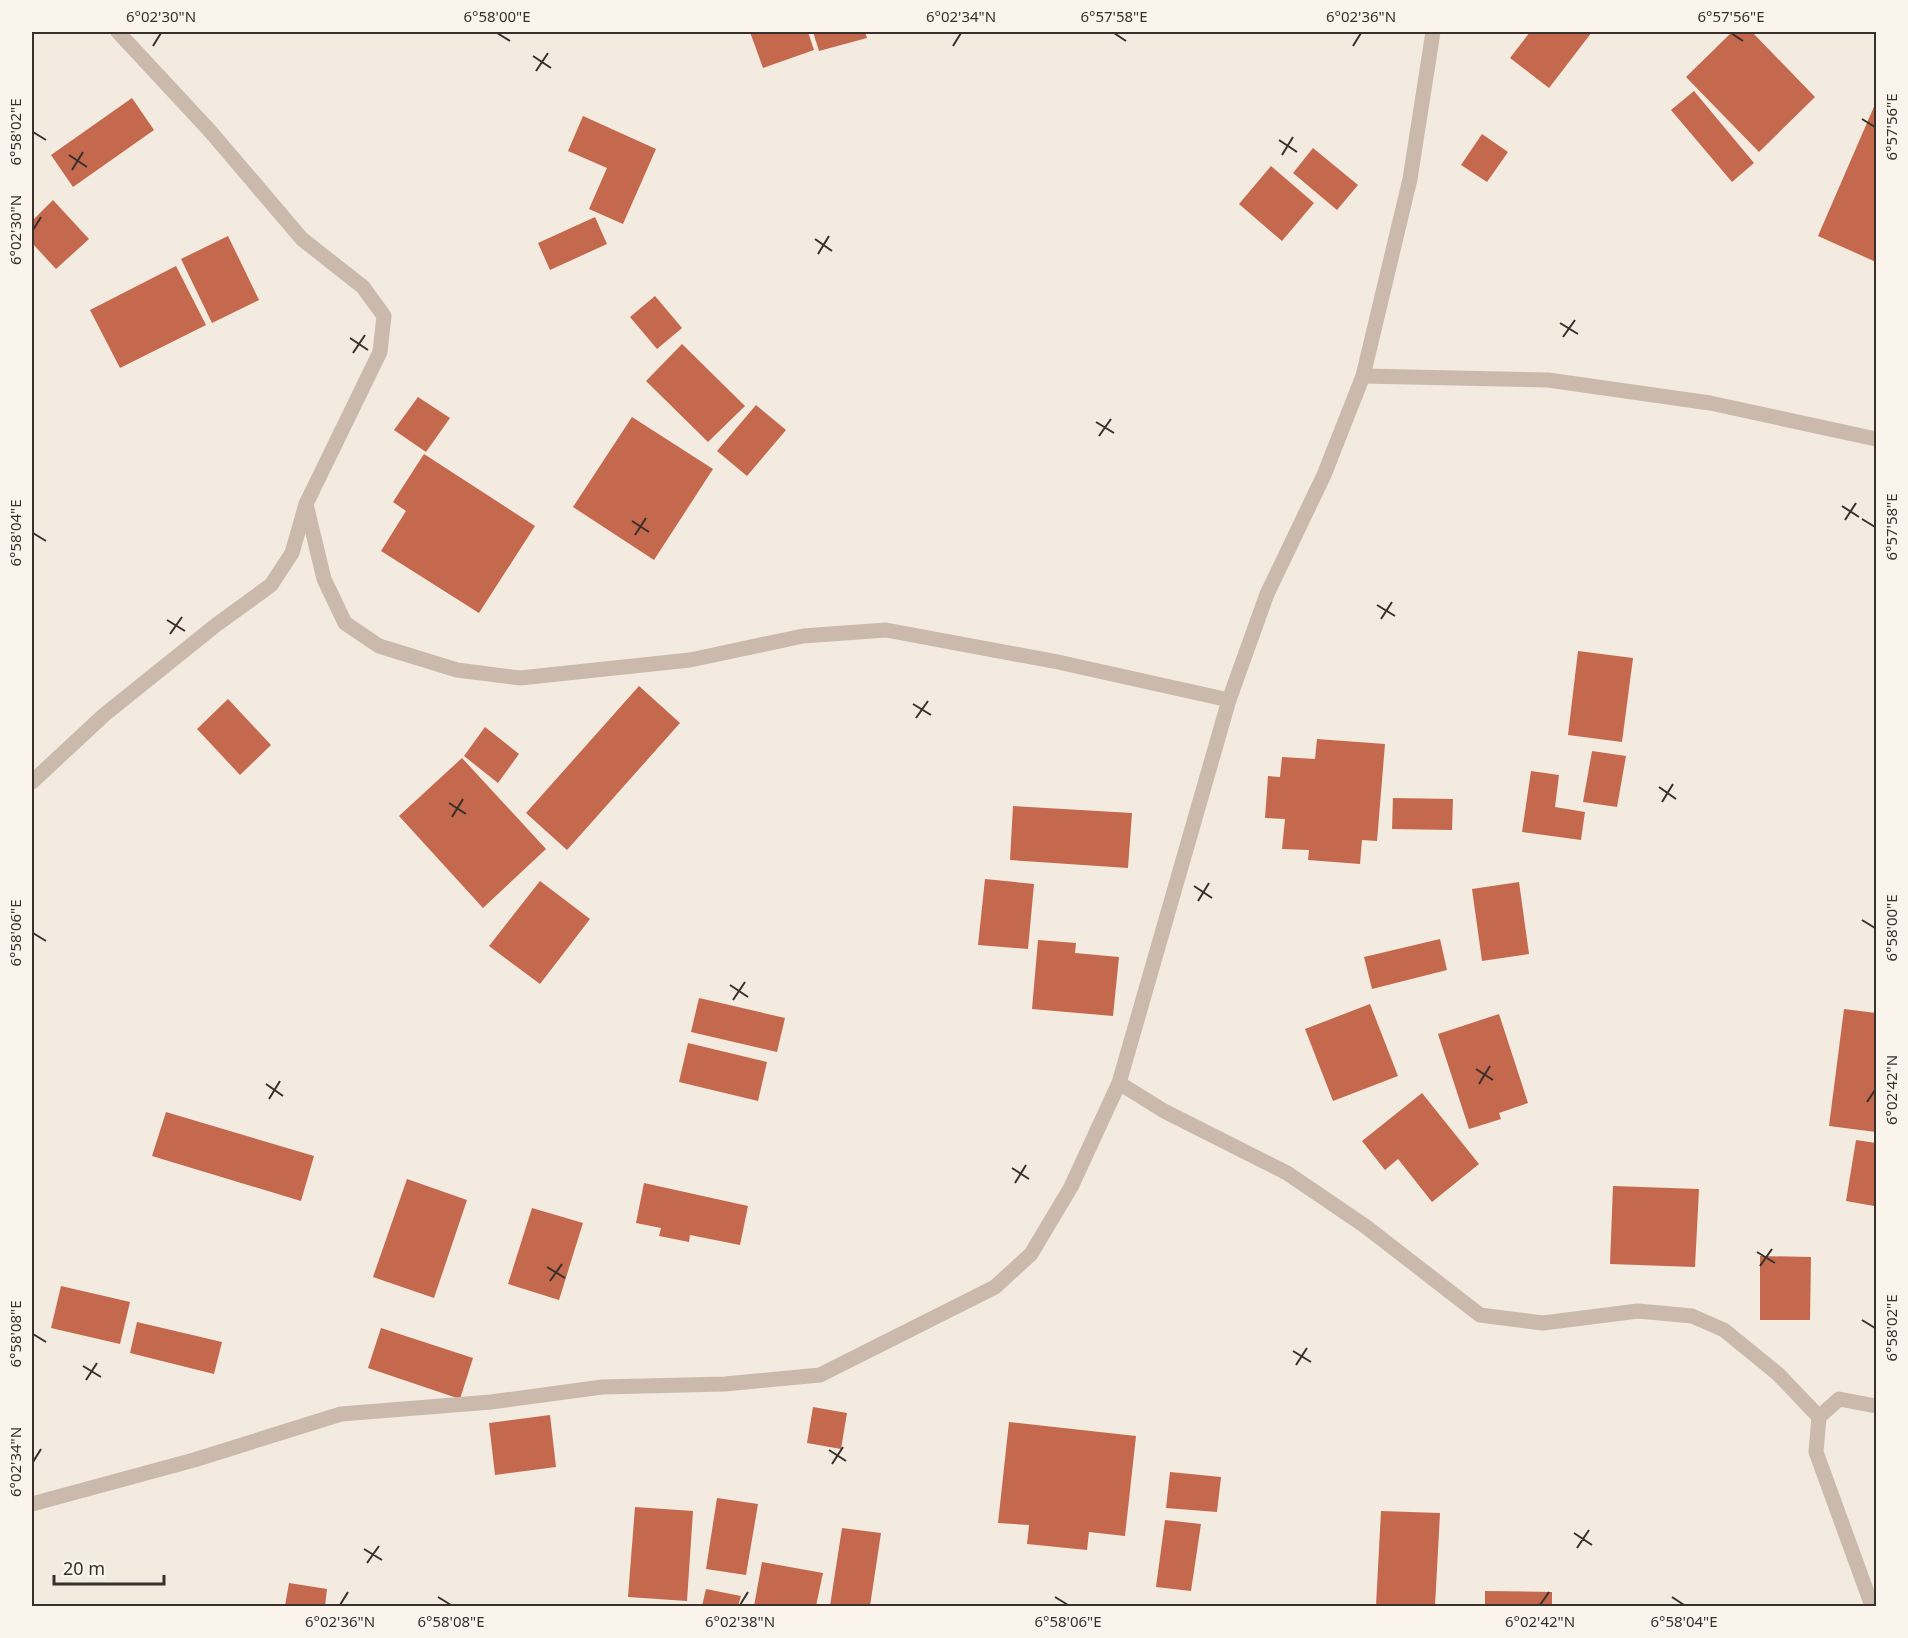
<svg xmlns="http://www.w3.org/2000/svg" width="1908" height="1638" font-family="'Noto Sans',sans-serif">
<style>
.building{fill:#c4694d}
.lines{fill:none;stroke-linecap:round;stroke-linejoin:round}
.minor{stroke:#cbbaac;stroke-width:15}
.ticks{fill:none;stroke:#392f2b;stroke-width:2}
.neatline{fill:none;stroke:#392f2b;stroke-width:2}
.ticks-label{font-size:15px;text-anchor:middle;fill:#392f2b}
</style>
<rect width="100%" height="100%" fill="#f3eae0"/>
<g class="building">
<polygon points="750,32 808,32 814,50 763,68"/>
<polygon points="813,32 865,32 867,38 819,51"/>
<polygon points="1530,32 1592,32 1549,88 1510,58"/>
<polygon points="1732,32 1752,32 1815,97 1759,152 1686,77"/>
<polygon points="1694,91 1754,163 1732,182 1671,110"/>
<polygon points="132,98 154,130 73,187 51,155"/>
<polygon points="1876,102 1876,262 1818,236"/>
<polygon points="583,116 656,149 623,224 589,209 607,168 568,151"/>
<polygon points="1482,134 1508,152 1487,182 1461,165"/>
<polygon points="1313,148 1358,185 1337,210 1293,173"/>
<polygon points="1271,166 1314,203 1282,241 1239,204"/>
<polygon points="53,200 89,239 56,269 32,243 32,221"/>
<polygon points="595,217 607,244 550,270 538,243"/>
<polygon points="228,236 259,300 212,323 181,259"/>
<polygon points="176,266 206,325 120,368 90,310"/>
<polygon points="655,296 682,328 657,349 630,317"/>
<polygon points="682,344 745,406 708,442 646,381"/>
<polygon points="418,397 450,418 426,452 394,430"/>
<polygon points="756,405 786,430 747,476 717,451"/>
<polygon points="632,417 713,469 654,560 573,507"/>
<polygon points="424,454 535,526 479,613 381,551 406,511 393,502"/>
<polygon points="1578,651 1633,658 1622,742 1568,735"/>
<polygon points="639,686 680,723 567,850 526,813"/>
<polygon points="228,699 271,745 240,775 197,729"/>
<polygon points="485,727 519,754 498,783 464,756"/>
<polygon points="1317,739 1385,744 1377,841 1362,840 1360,864 1308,860 1309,850 1282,849 1285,819 1265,818 1268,776 1280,777 1282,757 1315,759"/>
<polygon points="1592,751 1626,756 1617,807 1583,802"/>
<polygon points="462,758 546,849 483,908 399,816"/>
<polygon points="1531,771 1559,775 1555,807 1585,812 1581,840 1522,832"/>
<polygon points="1393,798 1453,799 1452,830 1392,829"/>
<polygon points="1013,806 1132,813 1128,868 1010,860"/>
<polygon points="985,879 1034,884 1028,949 978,945"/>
<polygon points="540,881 590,919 540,984 489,946"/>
<polygon points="1519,882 1529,954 1482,961 1472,889"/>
<polygon points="1440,939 1447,970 1372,989 1364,957"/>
<polygon points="1038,940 1076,943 1075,953 1119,957 1113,1016 1032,1009"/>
<polygon points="699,998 785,1018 777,1052 691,1032"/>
<polygon points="1370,1004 1398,1076 1333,1101 1305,1029"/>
<polygon points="1844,1009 1876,1013 1876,1132 1829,1126"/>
<polygon points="1499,1014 1528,1103 1499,1113 1501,1119 1469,1129 1438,1034"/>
<polygon points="688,1043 767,1062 758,1101 679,1082"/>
<polygon points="1422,1093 1479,1164 1432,1202 1398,1159 1385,1170 1362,1141"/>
<polygon points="166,1112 314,1156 301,1201 152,1156"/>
<polygon points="1856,1140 1876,1143 1874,1206 1846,1201"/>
<polygon points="407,1179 467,1200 434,1298 373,1277"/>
<polygon points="644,1183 748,1206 740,1245 690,1235 689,1242 659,1236 661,1228 636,1223"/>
<polygon points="1613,1186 1699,1189 1695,1267 1610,1264"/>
<polygon points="532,1208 583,1223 559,1300 508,1284"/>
<polygon points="1760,1256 1811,1257 1810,1320 1760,1320"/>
<polygon points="61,1286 130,1302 120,1344 51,1328"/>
<polygon points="137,1322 222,1342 214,1374 130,1353"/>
<polygon points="381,1328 473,1358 460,1399 368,1368"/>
<polygon points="813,1407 847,1413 841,1449 807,1443"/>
<polygon points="550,1415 556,1467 495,1475 489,1423"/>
<polygon points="1009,1422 1136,1436 1125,1536 1089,1532 1087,1550 1027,1544 1029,1525 998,1523"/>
<polygon points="1170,1472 1221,1477 1217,1512 1166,1508"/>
<polygon points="717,1498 758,1504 746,1575 706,1569"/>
<polygon points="635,1507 693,1511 687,1601 628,1597"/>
<polygon points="1381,1511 1440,1513 1435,1606 1376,1606"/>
<polygon points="1165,1520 1201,1524 1191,1591 1156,1587"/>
<polygon points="842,1528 881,1533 870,1606 830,1606"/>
<polygon points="762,1562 823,1573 816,1606 754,1606"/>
<polygon points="289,1583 327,1589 325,1606 285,1606"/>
<polygon points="706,1589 741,1596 738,1606 702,1606"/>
<polygon points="1485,1591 1552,1592 1552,1606 1485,1606"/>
</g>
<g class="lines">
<g class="minor">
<polyline points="1363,376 1548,380 1710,403 1876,439"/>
<polyline points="306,504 324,579 345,623 379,646 457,670 520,678 690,660 803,636 886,630 1058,662 1229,700"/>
<polyline points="32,782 104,715 216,625 271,585 292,553 306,504 380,352 384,316 363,287 302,239 210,131 118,32"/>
<polyline points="1119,1083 1164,1111 1287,1173 1365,1226 1480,1315 1543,1323 1638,1311 1692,1316 1724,1330 1778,1374 1819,1417"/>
<polyline points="32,1504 194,1460 341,1414 491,1402 602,1387 725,1384 820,1375 995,1287 1031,1254 1071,1187 1119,1083 1229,700 1267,594 1324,475 1363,376 1410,179 1433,32"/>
<polyline points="1872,1606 1816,1452 1819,1417 1839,1399 1876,1406"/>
</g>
</g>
<path class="ticks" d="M497,33L510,41M1114,33L1126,41M1731,33L1743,41M153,46L161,33M953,46L961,33M1353,46L1361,33M533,56L551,68M536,71L548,53M1862,119L1875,127M33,132L46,140M1279,140L1297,152M69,155L87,167M1282,155L1293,137M72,170L83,152M33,230L41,217M815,239L832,251M818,254L829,236M1560,323L1578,334M1563,337L1575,320M350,338L368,350M353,353L365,335M1096,422L1114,433M1099,436L1111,419M1842,506L1859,517M1862,519L1875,527M1845,520L1856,503M632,521L649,532M33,533L46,541M635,535L646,518M1377,605L1395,616M1381,619L1392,602M167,620L185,631M170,634L182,617M913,704L931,715M916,718L928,701M1659,787L1676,799M1662,802L1673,784M449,803L466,814M452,817L463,799M1194,886L1212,898M1198,901L1209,883M1862,920L1875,928M33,933L46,941M730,985L748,997M733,1000L745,982M1476,1069L1493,1080M266,1084L283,1096M1479,1084L1490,1066M269,1099L280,1081M1867,1102L1875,1090M1012,1168L1029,1179M1015,1183L1026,1165M1757,1252L1775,1263M1760,1266L1772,1249M547,1267L565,1278M550,1281L562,1264M1862,1320L1875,1328M33,1334L46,1342M1293,1351L1311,1362M1296,1365L1307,1348M83,1366L101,1377M86,1380L97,1363M829,1450L846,1461M33,1462L41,1449M832,1464L843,1447M1574,1533L1592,1545M1577,1548L1589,1530M364,1549L382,1560M367,1563L379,1546M438,1597L451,1605M1055,1597L1068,1605M1672,1597L1684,1605M340,1605L348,1592M740,1605L748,1592M1540,1605L1549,1592"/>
<rect width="1908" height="1638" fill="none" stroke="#faf4ed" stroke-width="66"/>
<path d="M54 1575v9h110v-9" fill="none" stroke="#392f2b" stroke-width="3"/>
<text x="63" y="1575" font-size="18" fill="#392f2b" stroke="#faf4ed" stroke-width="4.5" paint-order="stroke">20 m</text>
<rect x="33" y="33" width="1842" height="1572" class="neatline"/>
<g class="ticks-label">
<text x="161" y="22">6°02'30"N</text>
<text x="497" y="22">6°58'00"E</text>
<text x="961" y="22">6°02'34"N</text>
<text x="1114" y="22">6°57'58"E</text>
<text x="1361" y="22">6°02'36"N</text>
<text x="1731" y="22">6°57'56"E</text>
<text transform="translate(1892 127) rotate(-90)" y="5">6°57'56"E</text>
<text transform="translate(16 132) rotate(-90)" y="5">6°58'02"E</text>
<text transform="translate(16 230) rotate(-90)" y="5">6°02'30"N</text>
<text transform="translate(1892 527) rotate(-90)" y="5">6°57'58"E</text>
<text transform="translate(16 533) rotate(-90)" y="5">6°58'04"E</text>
<text transform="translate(1892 928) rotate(-90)" y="5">6°58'00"E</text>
<text transform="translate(16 933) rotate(-90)" y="5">6°58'06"E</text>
<text transform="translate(1892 1090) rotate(-90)" y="5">6°02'42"N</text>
<text transform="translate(1892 1328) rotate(-90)" y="5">6°58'02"E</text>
<text transform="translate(16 1334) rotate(-90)" y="5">6°58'08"E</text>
<text transform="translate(16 1462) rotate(-90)" y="5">6°02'34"N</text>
<text x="340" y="1627">6°02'36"N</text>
<text x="451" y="1627">6°58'08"E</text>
<text x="740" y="1627">6°02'38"N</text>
<text x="1068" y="1627">6°58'06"E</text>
<text x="1540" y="1627">6°02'42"N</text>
<text x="1684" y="1627">6°58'04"E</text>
</g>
</svg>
